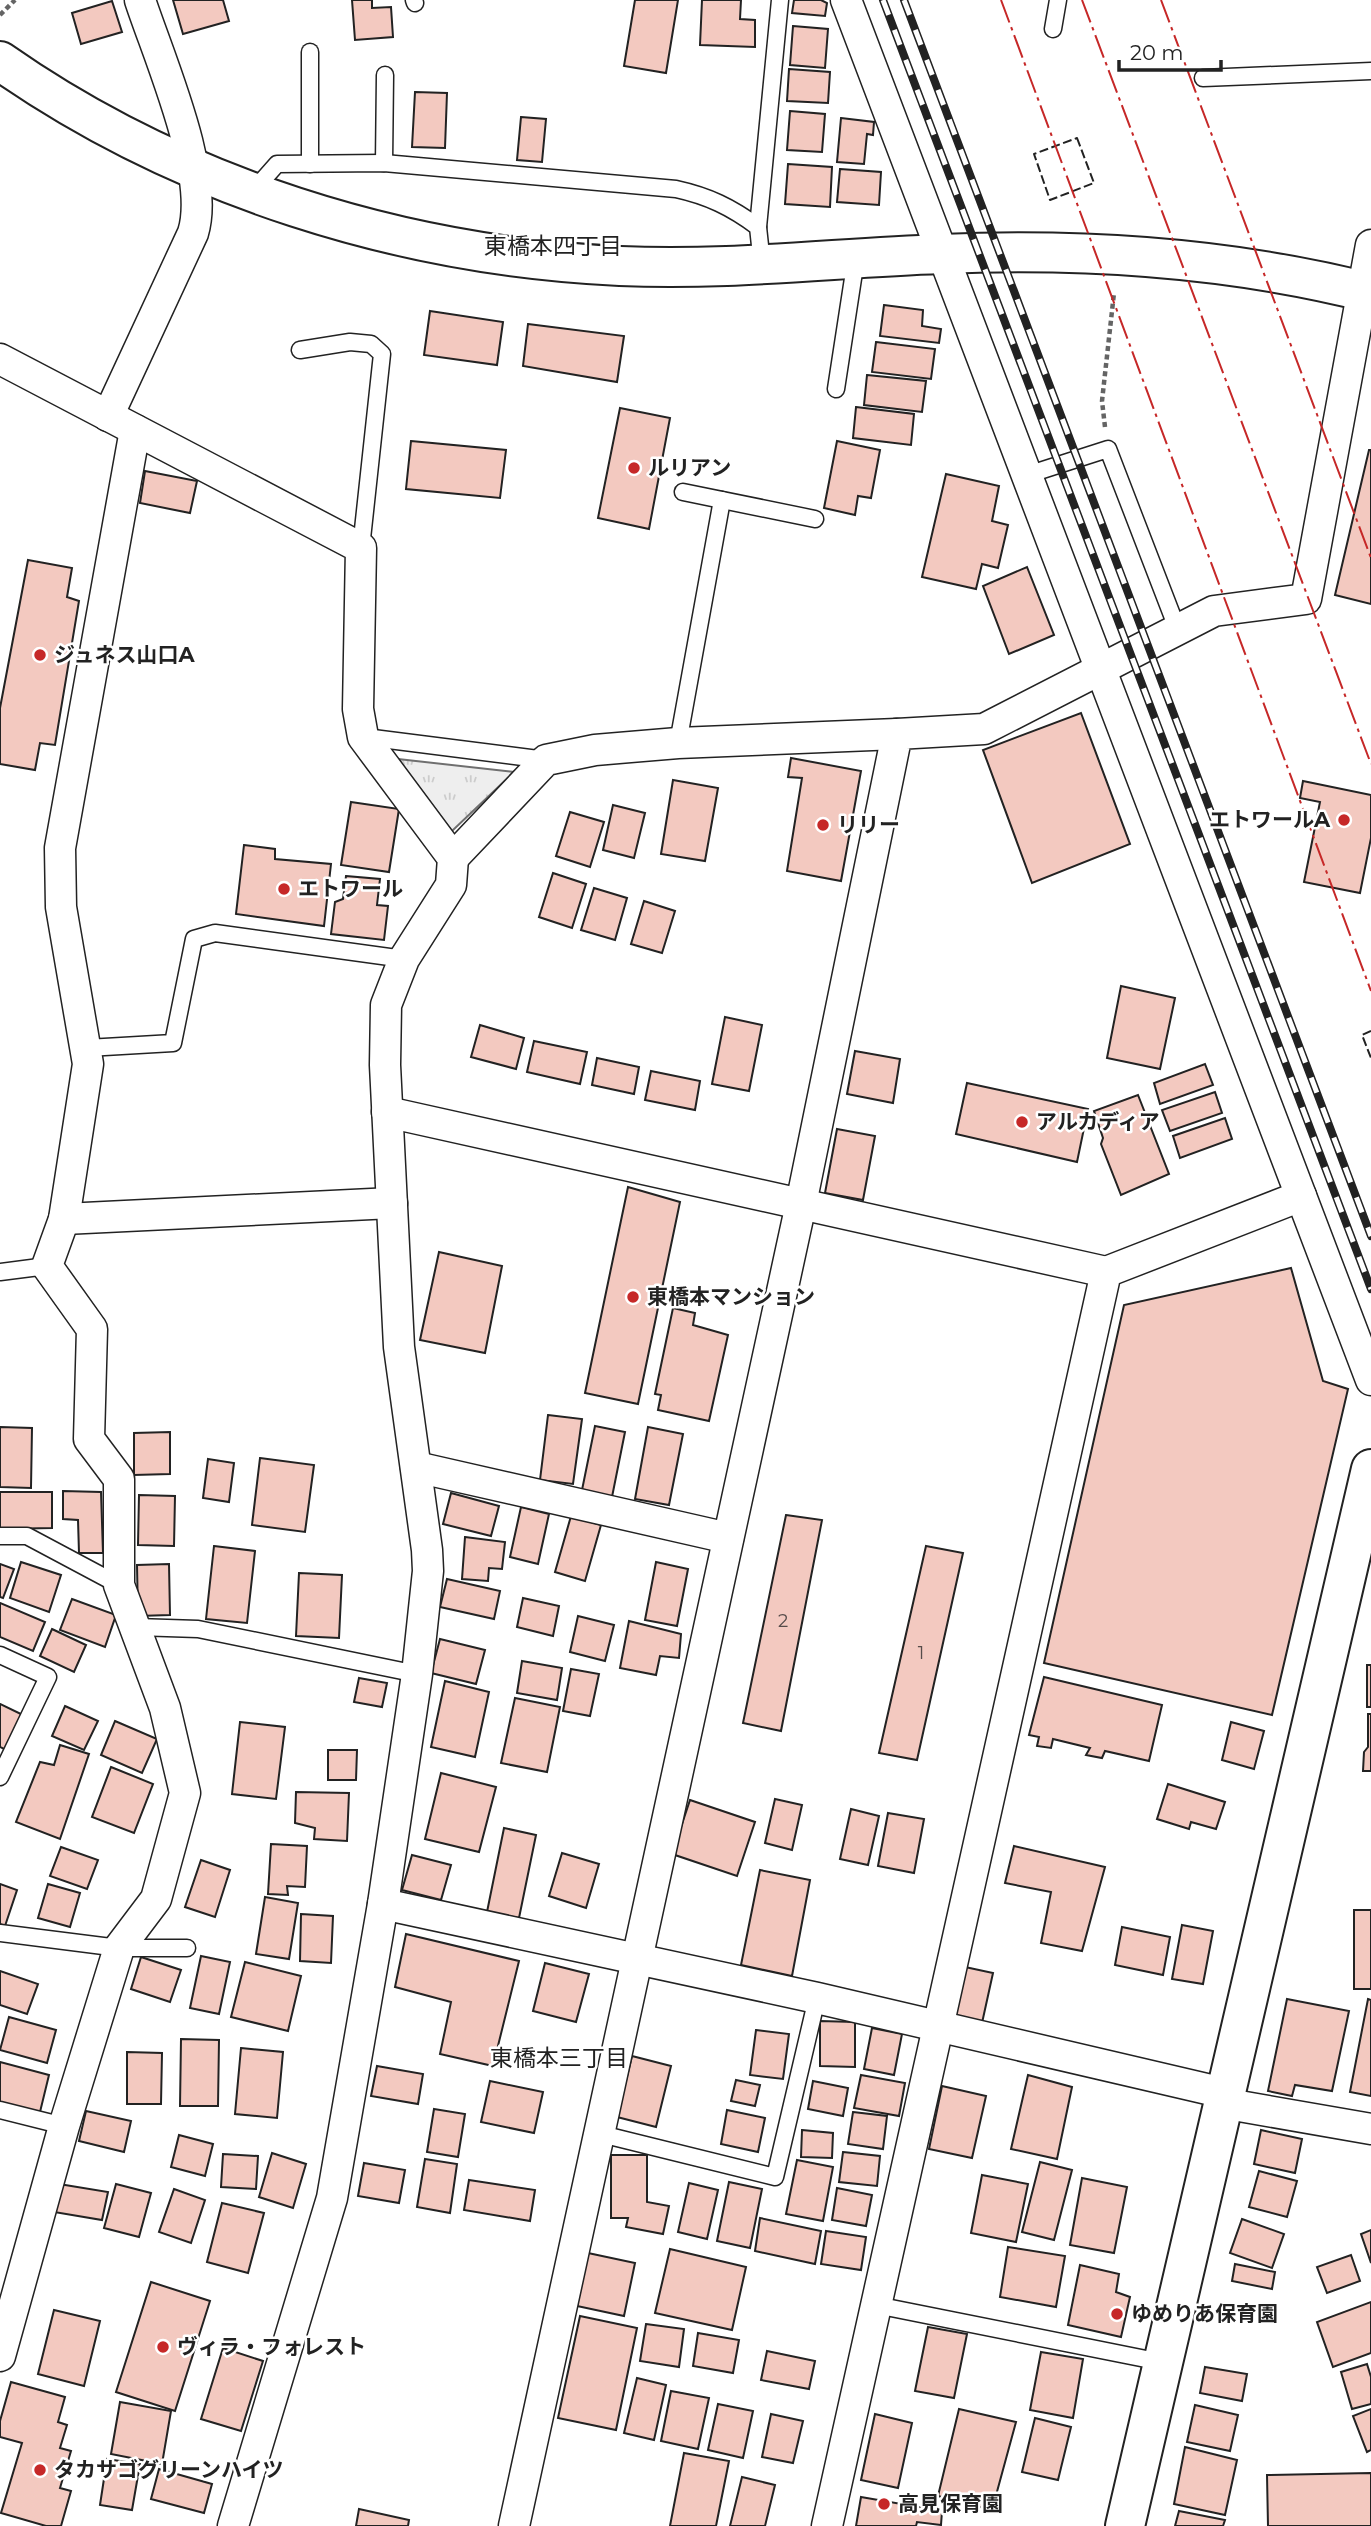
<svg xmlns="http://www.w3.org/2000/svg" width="1371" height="2526" font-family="Montserrat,'Noto Sans JP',sans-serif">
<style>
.park{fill:url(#park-tufts);stroke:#6f6f6f;stroke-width:2}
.building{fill:#f3c9c0;stroke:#222;stroke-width:2}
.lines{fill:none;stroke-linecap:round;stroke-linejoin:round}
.service-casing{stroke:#222;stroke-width:19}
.minor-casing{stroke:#222;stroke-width:33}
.tertiary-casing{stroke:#222;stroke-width:42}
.path{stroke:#646464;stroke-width:4.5;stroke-dasharray:5 3.5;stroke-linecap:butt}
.service{stroke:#fff;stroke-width:16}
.minor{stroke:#fff;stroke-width:30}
.tertiary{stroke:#fff;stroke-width:38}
.rail-casing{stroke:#222;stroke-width:8}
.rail{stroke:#fff;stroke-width:5;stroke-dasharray:16;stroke-linecap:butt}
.fence{stroke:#222;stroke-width:2;stroke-dasharray:9 3.5;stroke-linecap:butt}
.power{stroke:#c62828;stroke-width:2;stroke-dasharray:24 5 3.5 5;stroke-linecap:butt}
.poi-dot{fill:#c62828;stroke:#fff;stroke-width:2.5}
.labels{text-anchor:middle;stroke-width:5;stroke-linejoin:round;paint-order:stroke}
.number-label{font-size:18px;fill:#564c4a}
.poi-label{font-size:21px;font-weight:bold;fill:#222;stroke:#fff;text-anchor:start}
.neighbourhood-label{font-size:23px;fill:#222;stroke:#fff}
</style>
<defs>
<pattern id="park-tufts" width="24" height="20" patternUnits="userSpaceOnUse" patternTransform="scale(1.75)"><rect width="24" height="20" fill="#eee"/><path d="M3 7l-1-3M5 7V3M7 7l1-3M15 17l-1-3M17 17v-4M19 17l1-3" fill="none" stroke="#ccc"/></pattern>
</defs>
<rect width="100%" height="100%" fill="#fff"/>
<polygon class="park" points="398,759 514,772 452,831"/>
<g class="building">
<polygon points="173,0 223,0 229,21 183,34"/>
<polygon points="352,0 372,0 372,8 391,7 393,37 355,40"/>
<polygon points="635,0 678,0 666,73 624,66"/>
<polygon points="702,0 741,0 740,19 755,20 755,47 700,45"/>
<polygon points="794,0 821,0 827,3 825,16 792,13"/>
<polygon points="112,1 122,32 81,44 72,13"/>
<polygon points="793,26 828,29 825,68 790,65"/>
<polygon points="789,69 830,72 828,103 787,101"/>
<polygon points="415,92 447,93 445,148 412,147"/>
<polygon points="790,111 825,114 822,152 787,150"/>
<polygon points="521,117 546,119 542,162 517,160"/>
<polygon points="841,118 874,122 873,135 867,134 864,164 837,162"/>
<polygon points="788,164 832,167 830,207 785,204"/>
<polygon points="840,169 881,172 879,205 837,202"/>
<polygon points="884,305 923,310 922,326 941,329 939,343 880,336"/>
<polygon points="430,311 503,322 497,365 424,355"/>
<polygon points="528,324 624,336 617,382 523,366"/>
<polygon points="876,342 935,349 931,379 872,372"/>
<polygon points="867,375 926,381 922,412 864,405"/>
<polygon points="856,407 914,414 911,445 853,438"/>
<polygon points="620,408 670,418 649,529 598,518"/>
<polygon points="411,441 506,450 500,498 406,489"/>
<polygon points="837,441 880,450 871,498 858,496 855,515 824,508"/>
<polygon points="1369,450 1371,450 1371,604 1335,595"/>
<polygon points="145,471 197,481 190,513 140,503"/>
<polygon points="946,474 999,486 992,521 1008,525 998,568 982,564 976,589 922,577"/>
<polygon points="28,560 72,568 67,597 79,601 55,745 40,743 35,770 0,764 0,708"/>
<polygon points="1027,567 1054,635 1009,654 983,586"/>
<polygon points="1081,713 1130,844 1032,883 983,750"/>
<polygon points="791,758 861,771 841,881 787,871 802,778 788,777"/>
<polygon points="673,780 718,788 705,861 661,854"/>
<polygon points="1303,781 1371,795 1371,838 1360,893 1304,882 1320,802 1300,798"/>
<polygon points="351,802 399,809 389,872 341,865"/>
<polygon points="613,805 645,813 634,858 603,850"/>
<polygon points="570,812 604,822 590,867 556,856"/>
<polygon points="244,845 275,849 275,859 331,864 324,926 236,914"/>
<polygon points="553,873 586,884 572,928 539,917"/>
<polygon points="346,876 380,879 377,905 388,906 384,940 331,934 335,902 343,899"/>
<polygon points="594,888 627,898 615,940 581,930"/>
<polygon points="644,901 675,911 662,953 631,944"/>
<polygon points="1121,986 1175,998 1160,1069 1107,1058"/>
<polygon points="725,1017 762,1025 749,1091 712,1084"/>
<polygon points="480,1025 524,1038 516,1069 471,1057"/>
<polygon points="534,1041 587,1052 580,1084 527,1072"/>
<polygon points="855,1051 900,1059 893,1103 847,1094"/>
<polygon points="597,1058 639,1067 634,1094 592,1085"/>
<polygon points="1205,1064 1213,1085 1160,1104 1154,1083"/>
<polygon points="651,1071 700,1081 695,1110 645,1100"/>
<polygon points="967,1083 1088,1109 1077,1162 956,1134"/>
<polygon points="1215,1092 1222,1113 1170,1131 1162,1110"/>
<polygon points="1138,1095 1169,1174 1121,1195 1101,1144 1103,1138 1094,1111"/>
<polygon points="1225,1118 1232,1139 1180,1158 1173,1136"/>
<polygon points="837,1129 875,1136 863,1200 825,1193"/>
<polygon points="628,1187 680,1202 638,1404 585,1393"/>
<polygon points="439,1252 502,1266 485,1353 420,1340"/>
<polygon points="1291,1268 1323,1381 1348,1389 1272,1715 1044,1663 1124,1305"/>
<polygon points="673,1308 695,1313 693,1325 728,1335 709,1421 658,1410 661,1395 655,1394"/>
<polygon points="548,1415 582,1419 573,1484 540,1480"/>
<polygon points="595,1426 625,1432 612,1497 582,1490"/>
<polygon points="0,1427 32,1428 31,1488 0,1487"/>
<polygon points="648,1427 683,1434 669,1505 635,1499"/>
<polygon points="170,1432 170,1474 134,1475 134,1433"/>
<polygon points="260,1458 314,1465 305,1532 252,1525"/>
<polygon points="208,1459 234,1463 229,1502 203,1498"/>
<polygon points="63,1491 101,1492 103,1553 79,1553 78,1520 63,1519"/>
<polygon points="0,1492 52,1492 52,1528 0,1529"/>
<polygon points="451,1493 499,1506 491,1536 443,1524"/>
<polygon points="139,1495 175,1496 174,1546 138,1545"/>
<polygon points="521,1507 549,1514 538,1564 510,1557"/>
<polygon points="786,1515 822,1520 781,1731 743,1723"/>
<polygon points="571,1516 601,1525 585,1581 555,1572"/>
<polygon points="465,1537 505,1542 502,1569 489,1568 488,1581 462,1579"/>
<polygon points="214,1546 255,1551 247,1623 206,1619"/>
<polygon points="926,1546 963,1553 917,1760 879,1753"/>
<polygon points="21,1562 61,1575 49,1612 10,1598"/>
<polygon points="656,1562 688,1569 677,1626 645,1620"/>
<polygon points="0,1564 14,1569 3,1598 0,1597"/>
<polygon points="169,1564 170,1615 138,1616 137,1565"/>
<polygon points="299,1573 342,1575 339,1638 296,1636"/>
<polygon points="447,1579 500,1591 494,1619 440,1607"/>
<polygon points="523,1598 559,1606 553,1636 517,1627"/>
<polygon points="72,1599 116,1615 105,1647 60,1630"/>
<polygon points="0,1603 45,1622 33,1651 0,1637"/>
<polygon points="578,1616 614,1625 605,1661 570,1652"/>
<polygon points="629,1621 681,1634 679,1658 660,1656 656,1675 620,1668"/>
<polygon points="52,1629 86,1645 74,1672 40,1656"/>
<polygon points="440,1639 485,1650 476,1684 431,1673"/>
<polygon points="522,1661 562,1668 557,1700 517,1693"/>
<rect x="1367" y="1665" width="4" height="42"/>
<polygon points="571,1669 599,1674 590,1716 563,1711"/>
<polygon points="1044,1677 1162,1705 1149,1761 1105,1751 1102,1758 1086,1755 1090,1748 1053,1739 1051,1748 1037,1746 1039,1737 1029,1735"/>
<polygon points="359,1678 387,1683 382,1707 354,1702"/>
<polygon points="445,1681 489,1692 475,1757 431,1747"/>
<polygon points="515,1698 560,1707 547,1772 501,1763"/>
<polygon points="0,1704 23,1715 6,1750 0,1747"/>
<polygon points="65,1706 98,1721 84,1750 52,1736"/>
<polygon points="1368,1714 1371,1714 1371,1771 1363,1771 1364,1752 1368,1747"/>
<polygon points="115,1721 157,1739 142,1773 101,1755"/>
<polygon points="240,1722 285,1727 276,1799 232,1794"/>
<polygon points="1231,1722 1264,1731 1254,1769 1222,1760"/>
<polygon points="60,1745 89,1754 60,1839 16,1822 40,1762 54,1765"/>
<polygon points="328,1750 357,1750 356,1780 328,1780"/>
<polygon points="111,1767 153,1784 134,1833 92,1817"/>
<polygon points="441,1773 496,1787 479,1852 425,1839"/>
<polygon points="1168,1784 1225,1802 1216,1829 1191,1822 1189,1829 1157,1819"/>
<polygon points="296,1792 349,1793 347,1841 314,1839 315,1828 295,1823"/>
<polygon points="775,1799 802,1805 792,1850 765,1843"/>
<polygon points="690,1800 755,1822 737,1876 672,1854"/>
<polygon points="851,1809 879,1816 868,1865 840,1859"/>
<polygon points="888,1813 924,1819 914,1873 878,1866"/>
<polygon points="504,1828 536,1835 519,1918 487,1912"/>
<polygon points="271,1844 307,1846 305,1887 287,1886 288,1895 268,1894"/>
<polygon points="1014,1846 1105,1867 1082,1951 1041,1943 1051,1892 1005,1883"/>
<polygon points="61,1847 98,1860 87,1889 50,1876"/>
<polygon points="562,1853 599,1864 586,1908 549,1896"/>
<polygon points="412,1855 451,1865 441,1900 402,1890"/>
<polygon points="201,1860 230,1870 215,1917 185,1907"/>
<polygon points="760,1870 810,1880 792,1976 741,1965"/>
<polygon points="0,1884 17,1890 5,1926 0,1924"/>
<polygon points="48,1884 80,1893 70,1927 38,1918"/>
<polygon points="265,1897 298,1903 289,1959 256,1954"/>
<rect x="1354" y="1910" width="17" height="79"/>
<polygon points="301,1914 333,1916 331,1963 300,1961"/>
<polygon points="1182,1925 1213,1931 1203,1984 1172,1979"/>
<polygon points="1122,1927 1170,1937 1163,1975 1115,1965"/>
<polygon points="406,1934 519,1961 493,2066 440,2054 451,2002 395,1987"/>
<polygon points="201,1956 230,1962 219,2014 190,2008"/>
<polygon points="141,1957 181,1970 170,2002 131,1989"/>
<polygon points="245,1962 301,1976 288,2031 231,2017"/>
<polygon points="545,1963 589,1974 576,2022 533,2011"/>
<polygon points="965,1967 993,1973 982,2023 955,2017"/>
<polygon points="0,1971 38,1984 27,2014 0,2005"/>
<polygon points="1287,1999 1349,2011 1332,2091 1295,2085 1292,2096 1268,2091"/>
<polygon points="1368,1999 1371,2000 1371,2096 1350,2092"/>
<polygon points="9,2017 56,2030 47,2063 0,2050"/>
<polygon points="820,2021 855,2022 855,2067 820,2066"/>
<polygon points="872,2028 902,2034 894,2075 864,2069"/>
<polygon points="756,2030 789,2034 783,2079 750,2075"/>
<polygon points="181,2039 219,2040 218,2106 180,2106"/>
<polygon points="241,2048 283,2052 277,2118 235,2114"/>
<polygon points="127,2052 162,2053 161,2104 127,2104"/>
<polygon points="632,2056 671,2066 656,2127 617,2117"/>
<polygon points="0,2062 49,2075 40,2112 0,2102"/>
<polygon points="377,2066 423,2074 418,2104 371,2096"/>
<polygon points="861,2075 905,2083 899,2116 854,2108"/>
<polygon points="1028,2075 1072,2087 1057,2159 1011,2149"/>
<polygon points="736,2080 760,2085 755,2106 731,2101"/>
<polygon points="490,2081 543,2092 534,2133 481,2122"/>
<polygon points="813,2081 848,2088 843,2116 808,2109"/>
<polygon points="942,2086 986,2096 972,2158 929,2149"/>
<polygon points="434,2109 465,2114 458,2157 427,2152"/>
<polygon points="727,2110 765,2118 758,2152 721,2144"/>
<polygon points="86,2111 131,2121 124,2152 79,2141"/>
<polygon points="853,2112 887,2116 883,2149 848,2144"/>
<polygon points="802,2130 833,2133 832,2158 801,2157"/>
<polygon points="1261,2130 1302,2139 1295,2173 1254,2164"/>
<polygon points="179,2135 213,2144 205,2176 171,2167"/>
<polygon points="843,2152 880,2156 877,2186 839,2182"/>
<polygon points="272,2153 306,2164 293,2208 259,2197"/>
<polygon points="223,2154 258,2156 256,2189 221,2187"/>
<polygon points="611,2155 647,2155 647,2202 669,2206 663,2234 626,2227 628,2218 611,2218"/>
<polygon points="425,2159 457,2164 450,2213 417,2207"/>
<polygon points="797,2160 833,2167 823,2221 786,2214"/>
<polygon points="1040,2162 1072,2170 1054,2240 1022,2232"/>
<polygon points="364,2163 405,2170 399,2203 358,2196"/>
<polygon points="1259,2171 1297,2181 1287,2217 1249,2207"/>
<polygon points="982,2175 1028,2184 1016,2242 971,2233"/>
<polygon points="1082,2178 1127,2187 1114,2253 1070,2245"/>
<polygon points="469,2180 535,2190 530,2221 464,2210"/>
<polygon points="729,2182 762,2189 750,2248 717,2241"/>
<polygon points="689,2183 718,2190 707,2239 678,2232"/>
<polygon points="59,2184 108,2192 102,2220 54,2212"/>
<polygon points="116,2184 151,2193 139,2237 104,2228"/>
<polygon points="837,2188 872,2195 866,2226 832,2220"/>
<polygon points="174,2189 205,2200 191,2243 159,2232"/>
<polygon points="222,2203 264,2213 248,2273 207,2262"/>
<polygon points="760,2218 821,2231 815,2264 755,2251"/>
<polygon points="1242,2219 1284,2234 1272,2268 1230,2253"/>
<polygon points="1371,2230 1371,2263 1361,2234"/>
<polygon points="826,2231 866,2237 861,2270 821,2264"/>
<polygon points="1008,2247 1065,2256 1056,2307 1000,2297"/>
<polygon points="670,2249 746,2267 732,2330 655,2313"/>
<polygon points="588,2253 635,2263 624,2316 577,2306"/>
<polygon points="1351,2255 1360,2281 1327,2293 1317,2267"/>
<polygon points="1235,2264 1275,2272 1272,2289 1232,2281"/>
<polygon points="1080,2265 1119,2274 1116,2292 1130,2297 1121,2337 1068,2325"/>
<polygon points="151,2282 210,2301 175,2411 116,2392"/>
<polygon points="1371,2302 1371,2353 1333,2367 1317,2322"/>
<polygon points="54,2310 100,2321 84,2386 38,2374"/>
<polygon points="580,2316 637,2328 616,2430 558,2418"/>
<polygon points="646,2324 684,2329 679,2367 640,2361"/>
<polygon points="928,2327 967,2334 954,2398 915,2391"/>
<polygon points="698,2333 739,2340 733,2373 693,2366"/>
<polygon points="223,2348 263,2361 241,2431 201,2419"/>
<polygon points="767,2351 815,2361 809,2389 761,2380"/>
<polygon points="1041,2352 1083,2359 1073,2418 1030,2410"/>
<polygon points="1367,2364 1371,2377 1371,2404 1352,2409 1341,2372"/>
<polygon points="1205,2367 1247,2374 1242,2401 1200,2393"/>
<polygon points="637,2378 666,2385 654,2440 624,2433"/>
<polygon points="11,2382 65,2397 58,2422 67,2425 60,2448 71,2451 60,2488 71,2491 61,2526 46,2526 1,2513 22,2443 0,2437 0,2421"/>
<polygon points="671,2391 709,2398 698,2449 661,2441"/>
<polygon points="120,2402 171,2411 162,2464 111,2454"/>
<polygon points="718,2404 753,2411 743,2458 708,2450"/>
<polygon points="1195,2405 1238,2415 1230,2451 1187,2442"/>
<polygon points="959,2409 1016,2422 992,2510 938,2496"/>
<polygon points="1371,2409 1371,2450 1367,2452 1353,2416"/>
<polygon points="771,2414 803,2421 793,2463 762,2457"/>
<polygon points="875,2414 912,2423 898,2488 861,2480"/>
<polygon points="1035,2418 1071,2427 1058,2480 1022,2472"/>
<polygon points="1185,2447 1237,2460 1225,2515 1174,2504"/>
<polygon points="684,2453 729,2461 716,2526 670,2526"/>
<polygon points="107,2459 140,2464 132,2510 100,2505"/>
<polygon points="159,2469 212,2484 204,2513 151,2499"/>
<polygon points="1371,2473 1371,2526 1268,2526 1267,2475"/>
<polygon points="742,2477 775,2485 765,2526 730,2526"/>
<polygon points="861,2497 942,2511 941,2525 917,2522 916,2526 856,2526"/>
<polygon points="359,2509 409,2520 408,2526 356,2526"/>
<polygon points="1179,2511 1225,2520 1223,2526 1175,2526"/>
</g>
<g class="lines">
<defs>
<g id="service">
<polyline points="414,0 415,3"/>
<polyline points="1053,29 1058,0"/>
<polyline points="1203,78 1371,71"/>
<polyline points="384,163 385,75"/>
<polyline points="310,164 310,52"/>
<path d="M254,190L277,164L384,163L676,189C708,196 731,207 758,227L762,264"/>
<polyline points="758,227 780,0"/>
<polyline points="300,350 350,342 371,344 382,354 361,548"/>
<polyline points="836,389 856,259"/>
<polyline points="1027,475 1108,449 1177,628"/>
<polyline points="683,492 815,519"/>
<polyline points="365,737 546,760"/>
<polyline points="678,743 722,500"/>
<polyline points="87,1048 173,1043 194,939 215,933 404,959"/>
<polyline points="0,1272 47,1266"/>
<polyline points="0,1536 27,1536 119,1585"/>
<polyline points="136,1627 198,1629 417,1674"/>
<polyline points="0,1655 48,1677 0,1777"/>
<polyline points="0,1933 119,1948 187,1948"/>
<polyline points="0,2110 64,2126"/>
<polyline points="597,2133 775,2177 817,1998"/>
<polyline points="876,2305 1161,2362"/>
</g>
<g id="minor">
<polyline points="846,0 1371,1380"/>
<polyline points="0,359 361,548 358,709 363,737 453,858 451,885 404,959 386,1005 385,1065 399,1347 427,1550 428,1571 417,1674 383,1904 332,2198 233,2526"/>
<path d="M108,416L193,233C211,175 159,58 140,0"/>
<polyline points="453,858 546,760 595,750 678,743 897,734"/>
<polyline points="387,1112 1106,1272"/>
<polyline points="64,1219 392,1203"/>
<polyline points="416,1467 728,1538"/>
<polyline points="383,1904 817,1998 1224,2093"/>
<polyline points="1222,2103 1371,2129"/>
<polyline points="0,2356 64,2126 119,1948 156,1899 185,1793 165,1708 119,1585 119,1479 89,1439 92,1329 47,1266 64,1219 88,1064 61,907 60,848 135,430"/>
<polyline points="514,2526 801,1204 897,734 984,729 1214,611 1306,599 1371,245"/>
<polyline points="827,2526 1106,1272 1301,1196"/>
</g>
<g id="tertiary">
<path d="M0,61C180,187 401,256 620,266C727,271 833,258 940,254C1082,248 1233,258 1371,293"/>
<polyline points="1125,2526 1371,1469"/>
</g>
</defs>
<use href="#service" class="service-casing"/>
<use href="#minor" class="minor-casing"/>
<use href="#tertiary" class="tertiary-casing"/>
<g class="path">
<polyline points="0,15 15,0"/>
<polyline points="1105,427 1102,401 1114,293"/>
</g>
<use href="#service" class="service"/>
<use href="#minor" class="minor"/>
<use href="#tertiary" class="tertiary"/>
<defs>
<g id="rail">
<polyline points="883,0 1371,1289"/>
<polyline points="904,0 1371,1236"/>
</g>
</defs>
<use href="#rail" class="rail-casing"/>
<use href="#rail" class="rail"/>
<g class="fence">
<polygon points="1077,138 1094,183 1050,200 1034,154"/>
<polyline points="1371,1031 1362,1035 1371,1058"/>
</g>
<g class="power">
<polyline points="1001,0 1371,991"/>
<polyline points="1082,0 1371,764"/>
<polyline points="1161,0 1371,558"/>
</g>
</g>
<g class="poi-dot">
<circle cx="634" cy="468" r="7"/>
<circle cx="40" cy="655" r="7"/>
<circle cx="1344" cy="820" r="7"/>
<circle cx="823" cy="825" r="7"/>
<circle cx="284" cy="889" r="7"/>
<circle cx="1022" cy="1122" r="7"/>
<circle cx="633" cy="1297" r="7"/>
<circle cx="1117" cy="2314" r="7"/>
<circle cx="163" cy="2347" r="7"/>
<circle cx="40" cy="2470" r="7"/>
<circle cx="884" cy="2504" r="7"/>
</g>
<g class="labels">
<g class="number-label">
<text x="783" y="1627">2</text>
<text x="921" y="1659">1</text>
</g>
<g class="poi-label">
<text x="648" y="475">ルリアン</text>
<text x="54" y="662">ジュネス山口A</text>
<text x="1330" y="827" text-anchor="end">エトワールA</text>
<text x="837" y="832">リリー</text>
<text x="298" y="896">エトワール</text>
<text x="1036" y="1129">アルカディア</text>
<text x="647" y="1304">東橋本マンション</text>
<text x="1131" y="2321">ゆめりあ保育園</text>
<text x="177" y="2354">ヴィラ・フォレスト</text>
<text x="54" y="2477">タカサゴグリーンハイツ</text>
<text x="898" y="2511">高見保育園</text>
</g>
<g class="neighbourhood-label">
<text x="553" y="254">東橋本四丁目</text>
<text x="559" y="2066">東橋本三丁目</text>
</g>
</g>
<path d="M1119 60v10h102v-10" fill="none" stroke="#222222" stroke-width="3.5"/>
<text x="1130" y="60" font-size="21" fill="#222222" stroke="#ffffff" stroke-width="5" paint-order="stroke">20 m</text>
</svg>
